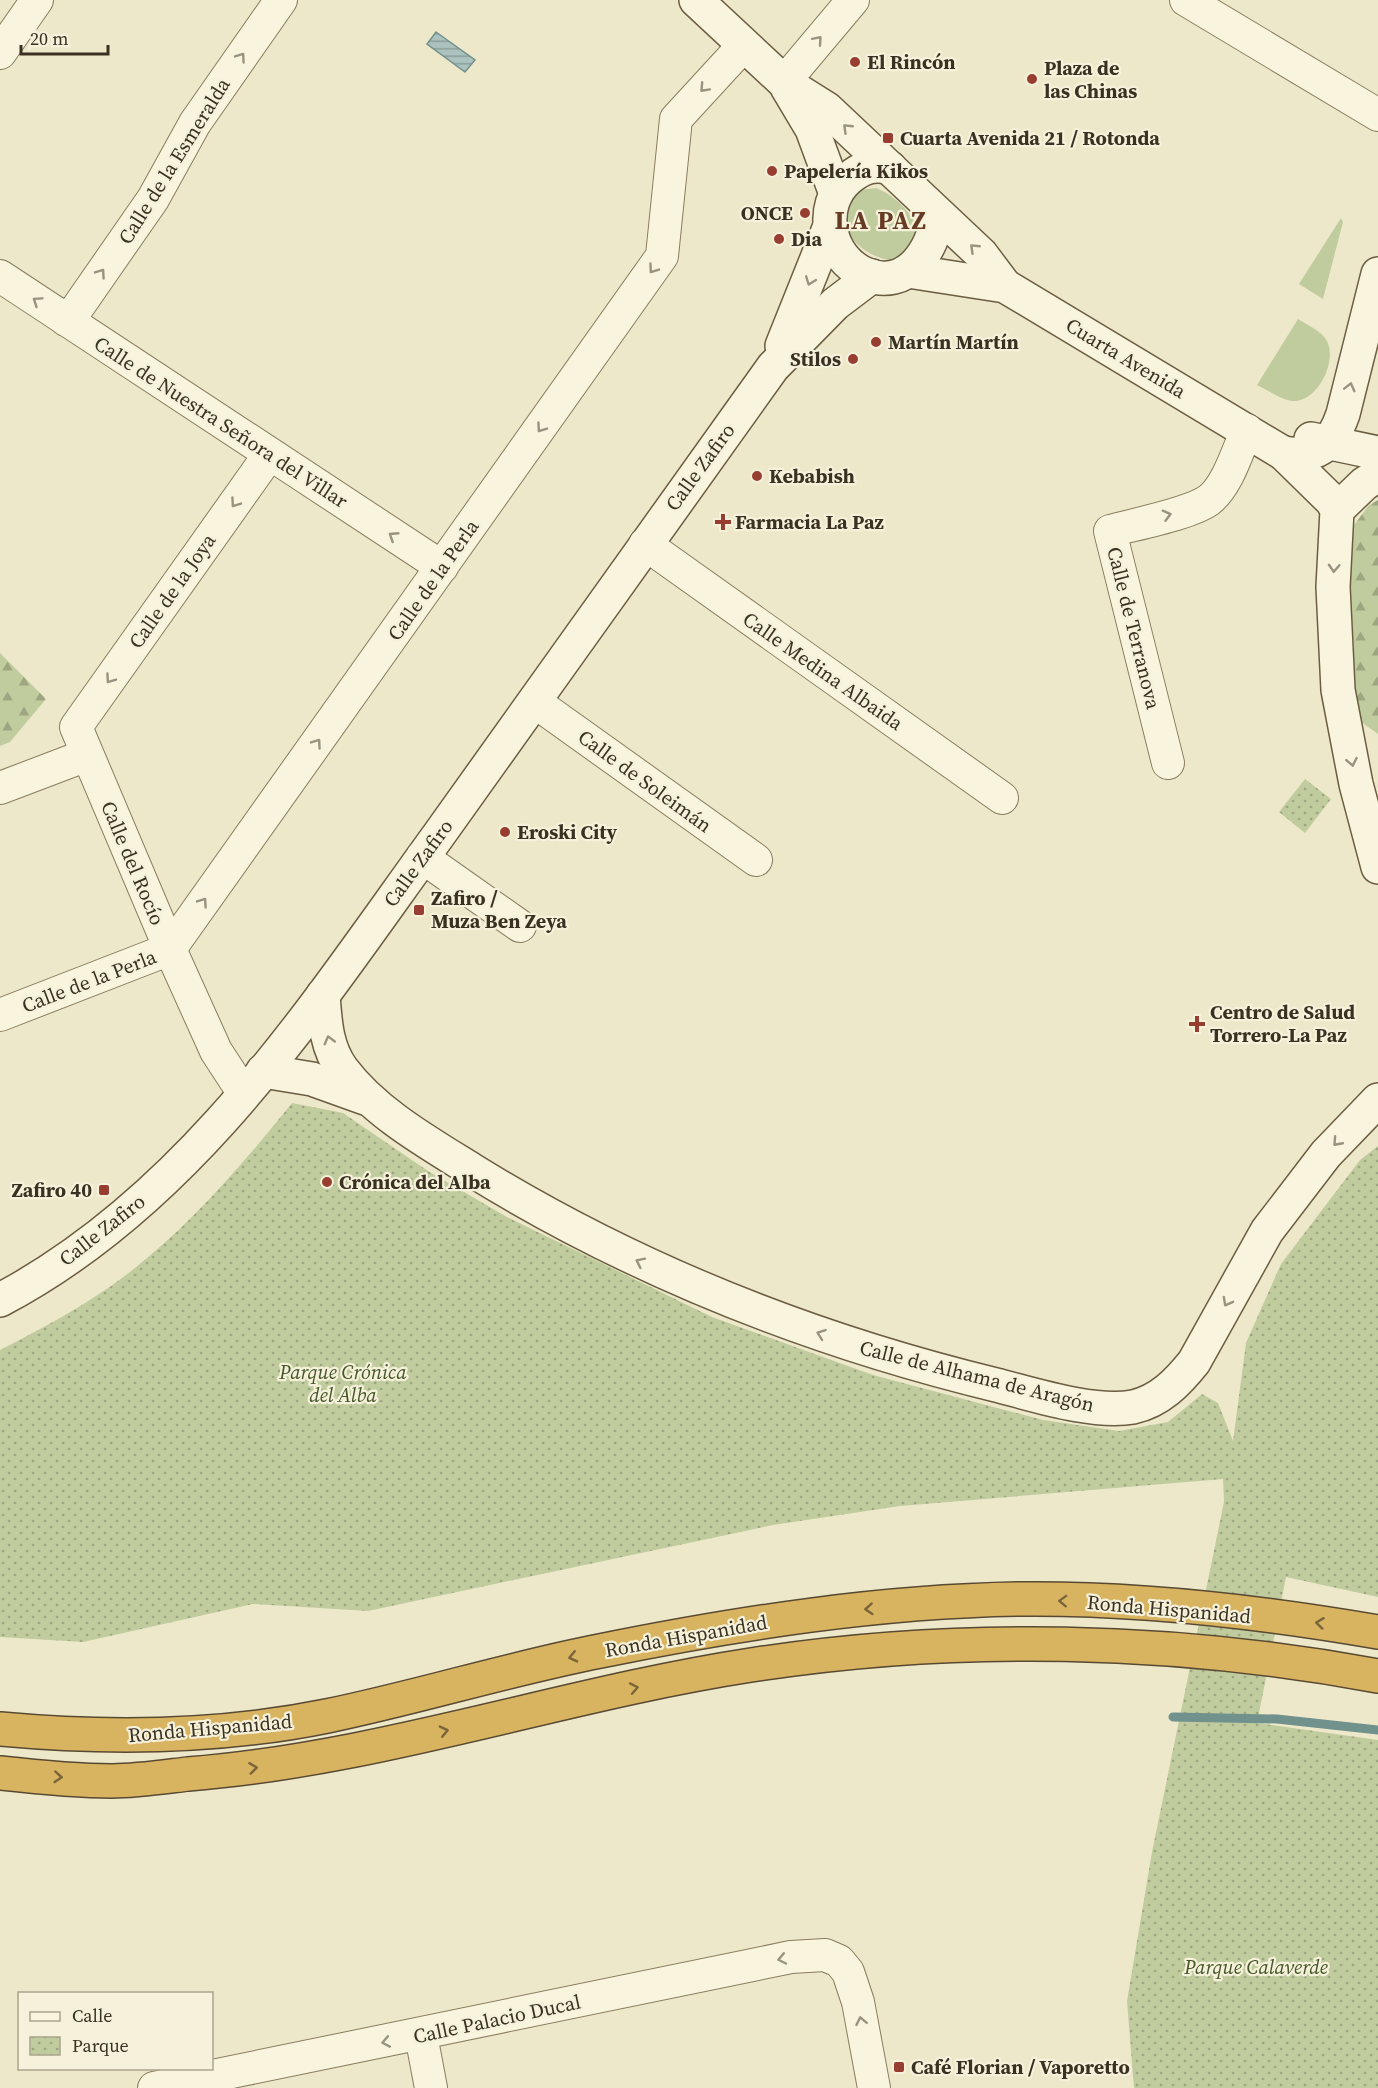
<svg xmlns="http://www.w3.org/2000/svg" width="1378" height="2088" font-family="'Source Serif 4',serif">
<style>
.green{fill:#c0cc9e}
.forest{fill:url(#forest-firs)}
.park{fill:url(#park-dots)}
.water{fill:url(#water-rules);stroke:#71918d;stroke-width:1.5}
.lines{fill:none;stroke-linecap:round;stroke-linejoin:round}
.stream{stroke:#71918d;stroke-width:9}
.street-casing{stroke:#8a7c5f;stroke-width:34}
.secondary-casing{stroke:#6c5d42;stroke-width:36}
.highway-casing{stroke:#584933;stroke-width:36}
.street{stroke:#f8f4de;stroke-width:32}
.secondary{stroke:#f8f4de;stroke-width:33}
.highway{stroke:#d8b360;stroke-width:33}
.oneway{stroke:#9a9280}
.oneway2{stroke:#7a653b}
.poi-dot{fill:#973e31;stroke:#f5f1da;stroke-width:2}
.labels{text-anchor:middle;stroke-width:4.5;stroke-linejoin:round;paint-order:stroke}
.poi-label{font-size:20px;font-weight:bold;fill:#3b3122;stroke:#f5f1da;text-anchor:start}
.street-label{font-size:20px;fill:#3b3122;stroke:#f5f1da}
.park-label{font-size:20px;font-style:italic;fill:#455729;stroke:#f5f1da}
.district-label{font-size:26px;font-weight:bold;letter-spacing:1.5px;fill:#663a23;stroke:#f5f1da}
</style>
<defs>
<pattern id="forest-firs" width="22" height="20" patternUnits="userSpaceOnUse" patternTransform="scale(1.5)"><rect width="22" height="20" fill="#c0cc9e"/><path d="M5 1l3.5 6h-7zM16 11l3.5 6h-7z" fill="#9da680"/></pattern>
<pattern id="park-dots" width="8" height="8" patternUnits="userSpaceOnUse" patternTransform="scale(1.5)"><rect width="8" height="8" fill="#c0cc9e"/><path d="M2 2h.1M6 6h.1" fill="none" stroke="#9da680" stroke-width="1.8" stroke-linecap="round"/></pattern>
<pattern id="water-rules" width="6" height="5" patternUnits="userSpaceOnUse" patternTransform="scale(1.5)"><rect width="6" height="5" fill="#abc2be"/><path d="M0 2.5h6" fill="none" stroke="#8c9e9a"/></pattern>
</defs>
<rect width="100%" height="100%" fill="#eee8ca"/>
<g class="green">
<path d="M876,188C894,194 928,224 914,245C911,251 901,256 896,260C878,262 851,245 846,227C845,220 846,210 846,203L860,190Z"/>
<polygon points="1341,218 1343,222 1323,299 1299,284"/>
<path d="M1298,319C1307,325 1322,331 1327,341C1337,361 1319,399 1296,401C1284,402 1268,390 1257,385Z"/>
</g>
<g class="forest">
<polygon points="1378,500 1378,734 1354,717 1343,561 1349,532 1369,505"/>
<polygon points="0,653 46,699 10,742 0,746"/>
</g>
<g class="park">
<polygon points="1305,779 1331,799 1305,833 1279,812"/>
<path d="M292,1103L343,1113L428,1171L507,1217L712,1317L873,1375L1043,1420L1119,1431L1168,1422L1202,1394L1218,1403L1233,1441L1246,1343L1281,1264L1360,1160L1378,1146V1597L1286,1577L1257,1723L1378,1740V2088H1134L1127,2001L1152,1852L1224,1502L1223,1479L900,1506L773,1525L368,1611L253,1604L83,1642L0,1637V1350C43,1328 88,1304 126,1275C189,1227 243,1164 292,1103Z"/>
</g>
<polygon class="water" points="436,32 475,60 465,72 427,44"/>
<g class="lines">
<polyline class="stream" points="1173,1717 1277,1719 1378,1730"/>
<defs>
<g id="street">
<polyline points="1186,0 1378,115"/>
<polyline points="0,53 37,0"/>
<polyline points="784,82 853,0"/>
<polyline points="0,276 442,567"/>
<polyline points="66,320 78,307 153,199 195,123 281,0"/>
<polyline points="645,544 1002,798"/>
<polyline points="535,702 756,860"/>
<path d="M1168,763L1110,531C1135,524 1190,514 1209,500C1228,485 1237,452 1247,430"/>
<polyline points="0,788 87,755"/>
<polyline points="422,857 520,926"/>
<polyline points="0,1015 170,949 662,256 676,119 744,45"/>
<polyline points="244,1094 216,1051 170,949 76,727 269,455"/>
<polyline points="421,2035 431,2088"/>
<polyline points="154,2088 791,1957 825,1955 839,1961 848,1972 858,2002 874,2088"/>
</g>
<g id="secondary">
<polyline points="696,0 784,82 827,109 981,254 1005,286"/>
<polyline points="787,87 812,129 836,194"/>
<path d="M890,168C873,163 861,168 848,179C817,206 828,258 865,274C907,292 933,250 938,215"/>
<polyline points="908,271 1005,286 1283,453 1332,501 1337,510 1333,587 1338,690 1356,784 1378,867"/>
<polyline points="782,346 830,226"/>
<polyline points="1311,439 1378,453"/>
<path d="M1283,453C1317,459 1332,446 1343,414L1378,274"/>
<polyline points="1337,510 1364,484 1378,475"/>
<path d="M323,995C325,1021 326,1047 342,1069C374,1112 427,1142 472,1170C634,1270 811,1340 996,1385C1035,1395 1094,1414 1133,1407C1160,1401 1178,1382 1194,1362L1267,1231L1326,1154L1378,1100"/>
<polyline points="263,1071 312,1079 365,1098"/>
<path d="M0,1300C192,1199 314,1007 438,836C550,680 661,522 773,367L835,304L872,276"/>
</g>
<g id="highway">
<path d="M0,1729C109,1739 219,1738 327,1716C419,1697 508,1669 600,1651C739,1623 881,1601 1023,1599C1141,1598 1262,1612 1378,1632"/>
<path d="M0,1773C36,1777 75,1781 112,1781C137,1781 163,1777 188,1774C380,1759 562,1694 751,1665C958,1633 1172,1638 1378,1676"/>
</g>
</defs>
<use href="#street" class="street-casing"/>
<use href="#secondary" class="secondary-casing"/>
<use href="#highway" class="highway-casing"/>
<use href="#street" class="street"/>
<use href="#secondary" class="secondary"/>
<use href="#highway" class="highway"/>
</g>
<defs><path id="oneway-chevron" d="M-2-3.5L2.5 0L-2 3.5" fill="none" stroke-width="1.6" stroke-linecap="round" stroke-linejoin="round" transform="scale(1.5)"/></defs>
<g class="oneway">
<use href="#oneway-chevron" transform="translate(818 40) rotate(-49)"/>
<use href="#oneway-chevron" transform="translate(241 57) rotate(-55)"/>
<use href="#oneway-chevron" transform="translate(704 88) rotate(133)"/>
<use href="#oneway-chevron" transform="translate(847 128) rotate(-136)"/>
<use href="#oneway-chevron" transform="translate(974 248) rotate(-136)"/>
<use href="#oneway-chevron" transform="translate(653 269) rotate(125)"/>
<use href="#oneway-chevron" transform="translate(101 273) rotate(-55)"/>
<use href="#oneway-chevron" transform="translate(810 281) rotate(111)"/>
<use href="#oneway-chevron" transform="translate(37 301) rotate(-146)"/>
<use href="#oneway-chevron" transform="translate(1350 387) rotate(-76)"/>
<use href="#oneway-chevron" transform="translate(541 428) rotate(125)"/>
<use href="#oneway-chevron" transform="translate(235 503) rotate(125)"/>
<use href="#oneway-chevron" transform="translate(1167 515) rotate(-15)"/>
<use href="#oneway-chevron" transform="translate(393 536) rotate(-147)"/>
<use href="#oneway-chevron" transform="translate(1334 568) rotate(93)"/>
<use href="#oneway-chevron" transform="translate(110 679) rotate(125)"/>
<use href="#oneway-chevron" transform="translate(317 743) rotate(-55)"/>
<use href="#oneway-chevron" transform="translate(1352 762) rotate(79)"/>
<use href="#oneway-chevron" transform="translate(203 902) rotate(-55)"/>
<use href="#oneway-chevron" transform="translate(329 1040) rotate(-105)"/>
<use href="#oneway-chevron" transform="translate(1337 1142) rotate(132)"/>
<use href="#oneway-chevron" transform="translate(640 1262) rotate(-154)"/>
<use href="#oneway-chevron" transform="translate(1227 1302) rotate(118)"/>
<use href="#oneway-chevron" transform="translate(821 1334) rotate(-160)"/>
<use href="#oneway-chevron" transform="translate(782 1959) rotate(168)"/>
<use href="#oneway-chevron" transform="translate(861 2021) rotate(-101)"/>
<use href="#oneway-chevron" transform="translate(386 2042) rotate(169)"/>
</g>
<g class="oneway2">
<use href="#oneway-chevron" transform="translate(1063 1601) rotate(-178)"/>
<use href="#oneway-chevron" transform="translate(869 1609) rotate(176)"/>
<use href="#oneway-chevron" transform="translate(1320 1623) rotate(-173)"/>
<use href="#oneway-chevron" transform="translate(573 1657) rotate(167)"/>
<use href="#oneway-chevron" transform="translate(634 1688) rotate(-11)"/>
<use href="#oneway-chevron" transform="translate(444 1731) rotate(-13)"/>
<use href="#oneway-chevron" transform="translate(253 1768) rotate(-7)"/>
<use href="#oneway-chevron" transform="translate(58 1777) rotate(4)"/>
</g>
<g class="poi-dot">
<circle cx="855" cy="62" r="6"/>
<circle cx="1032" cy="79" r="6"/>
<rect x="882" y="132" width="12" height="12" rx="3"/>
<circle cx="772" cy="171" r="6"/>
<circle cx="805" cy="213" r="6"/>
<circle cx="779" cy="239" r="6"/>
<circle cx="876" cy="342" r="6"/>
<circle cx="853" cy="359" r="6"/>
<circle cx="757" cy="476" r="6"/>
<path d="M720 513h6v6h6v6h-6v6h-6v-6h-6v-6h6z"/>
<circle cx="505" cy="832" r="6"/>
<rect x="413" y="904" width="12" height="12" rx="3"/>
<path d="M1194 1015h6v6h6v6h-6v6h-6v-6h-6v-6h6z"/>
<circle cx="327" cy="1182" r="6"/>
<rect x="98" y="1184" width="12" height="12" rx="3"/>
<rect x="893" y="2061" width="12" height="12" rx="3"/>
</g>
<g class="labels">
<g class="poi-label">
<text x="867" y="69">El Rincón</text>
<text x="1044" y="75">Plaza de<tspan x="1044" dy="23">las Chinas</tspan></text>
<text x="900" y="145">Cuarta Avenida 21 / Rotonda</text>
<text x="784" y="178">Papelería Kikos</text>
<text x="793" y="220" text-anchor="end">ONCE</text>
<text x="791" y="246">Dia</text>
<text x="888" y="349">Martín Martín</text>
<text x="841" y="366" text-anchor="end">Stilos</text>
<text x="769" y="483">Kebabish</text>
<text x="735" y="529">Farmacia La Paz</text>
<text x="517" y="839">Eroski City</text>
<text x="431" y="905">Zafiro /<tspan x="431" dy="23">Muza Ben Zeya</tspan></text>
<text x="1210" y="1019">Centro de Salud<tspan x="1210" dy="23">Torrero-La Paz</tspan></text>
<text x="339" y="1189">Crónica del Alba</text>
<text x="92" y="1197" text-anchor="end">Zafiro 40</text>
<text x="911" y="2074">Café Florian / Vaporetto</text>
</g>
<g class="street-label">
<text transform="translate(174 161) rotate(-58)" y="7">Calle de la Esmeralda</text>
<text transform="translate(1126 358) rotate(31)" y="7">Cuarta Avenida</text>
<text transform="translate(221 422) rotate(33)" y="7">Calle de Nuestra Señora del Villar</text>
<text transform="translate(700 467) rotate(-54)" y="7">Calle Zafiro</text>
<text transform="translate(433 580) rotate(-55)" y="7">Calle de la Perla</text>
<text transform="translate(172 591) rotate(-55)" y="7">Calle de la Joya</text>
<text transform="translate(1134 628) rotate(76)" y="7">Calle de Terranova</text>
<text transform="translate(823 671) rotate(35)" y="7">Calle Medina Albaida</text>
<text transform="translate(645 781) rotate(36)" y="7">Calle de Soleimán</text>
<text transform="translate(133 863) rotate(67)" y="7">Calle del Rocío</text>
<text transform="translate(418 863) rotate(-54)" y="7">Calle Zafiro</text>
<text transform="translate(89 981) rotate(-21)" y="7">Calle de la Perla</text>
<text transform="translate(102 1230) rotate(-38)" y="7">Calle Zafiro</text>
<text transform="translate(977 1376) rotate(14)" y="7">Calle de Alhama de Aragón</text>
<text transform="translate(1169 1609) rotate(5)" y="7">Ronda Hispanidad</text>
<text transform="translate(686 1636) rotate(-10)" y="7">Ronda Hispanidad</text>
<text transform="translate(210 1728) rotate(-5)" y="7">Ronda Hispanidad</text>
<text transform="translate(497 2019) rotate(-12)" y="7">Calle Palacio Ducal</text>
</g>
<g class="park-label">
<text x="343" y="1379">Parque Crónica<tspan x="343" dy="23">del Alba</tspan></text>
<text x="1256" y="1974">Parque Calaverde</text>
</g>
<g class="district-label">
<text x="881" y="229">LA PAZ</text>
</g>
</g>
<rect x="18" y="1992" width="195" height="78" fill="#f5f1da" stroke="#aba490" stroke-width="1.5"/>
<rect x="30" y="2012" width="30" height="9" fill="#f8f4de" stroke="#aba490" stroke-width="1.5"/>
<text x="72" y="2022" font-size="18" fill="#3b3122">Calle</text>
<rect x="30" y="2037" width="30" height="18" fill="url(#park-dots)" stroke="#aba490" stroke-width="1.5"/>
<text x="72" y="2052" font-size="18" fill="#3b3122">Parque</text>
<path d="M21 45v9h87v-9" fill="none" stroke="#3b3122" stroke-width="3"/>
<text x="30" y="45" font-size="18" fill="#3b3122" stroke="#f5f1da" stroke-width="4.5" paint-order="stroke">20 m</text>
</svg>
